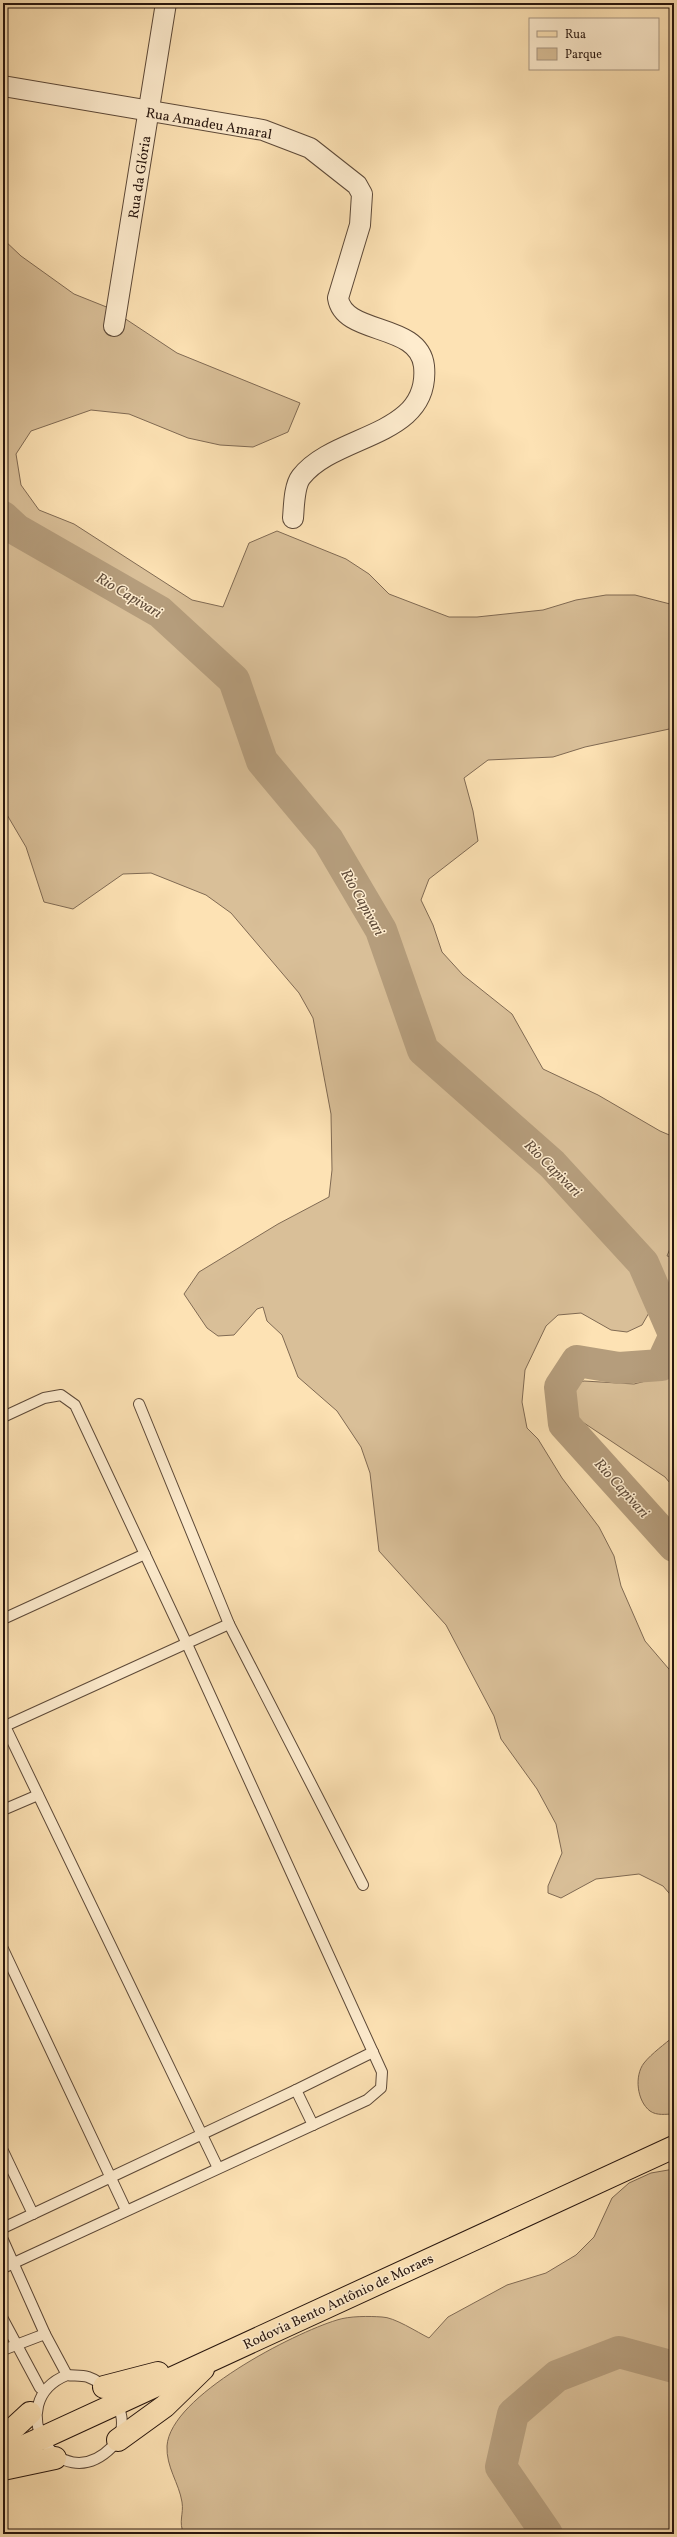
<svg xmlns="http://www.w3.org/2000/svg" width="677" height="2537" font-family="Vollkorn,serif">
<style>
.green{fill:#d9bf98;stroke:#806a53}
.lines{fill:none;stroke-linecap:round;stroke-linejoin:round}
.river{stroke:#b59d7c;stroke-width:32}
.lane-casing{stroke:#5d4938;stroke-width:12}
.street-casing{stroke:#5d4938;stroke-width:22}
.primary-casing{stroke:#28160e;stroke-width:24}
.lane{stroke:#feecce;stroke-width:10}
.street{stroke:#feecce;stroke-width:20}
.primary{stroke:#fde2b4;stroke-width:22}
.labels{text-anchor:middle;stroke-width:3;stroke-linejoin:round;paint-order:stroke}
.street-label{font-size:14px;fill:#28160e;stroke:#feecce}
.water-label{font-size:15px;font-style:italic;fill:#604c3a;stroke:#feecce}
</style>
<rect width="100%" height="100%" fill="#fde2b4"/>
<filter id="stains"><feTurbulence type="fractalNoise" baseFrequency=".005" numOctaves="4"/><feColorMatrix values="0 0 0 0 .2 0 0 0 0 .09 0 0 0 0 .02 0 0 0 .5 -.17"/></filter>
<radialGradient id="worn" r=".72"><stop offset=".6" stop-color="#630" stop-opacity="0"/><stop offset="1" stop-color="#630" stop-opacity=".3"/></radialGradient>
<g class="green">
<path d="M3,239L21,256L74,294L109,308L177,353L300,403L288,432L253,447L220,445L188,438L129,414L91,410L31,431L16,454L21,485L39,510L74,524L192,600L223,607L249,543L277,531L346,559L369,574L389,594L449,617H477L543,610L576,600L606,595H635L674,605V728L585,747L553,757L488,760L464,778L473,811L478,841L429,879L421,900L433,925L442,952L463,975L512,1014L543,1069L598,1095L660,1131L674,1137V1239L667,1256L674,1257V1488L665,1477L563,1409V1397L569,1386L584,1381L634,1384L665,1376C675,1354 663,1334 655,1313L650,1311L642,1325L627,1332L611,1330L581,1313L558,1315L546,1326L525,1370L522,1402L527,1428L538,1439L562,1478L599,1527L614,1556L621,1586L645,1641L674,1675V1899L663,1886L639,1874L596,1879L561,1898L548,1893V1886L562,1853L556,1824L537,1789L501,1739L494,1716L446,1625L379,1551L370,1473L361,1447L337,1411L298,1377L282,1335L267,1321L263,1307L257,1309L234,1335L218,1336L207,1328L184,1294L199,1272L278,1224L329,1197L332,1170L331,1114L313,1018L299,993L231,913L206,895L151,873L123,874L73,909L44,902L26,847L3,808Z"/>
<path d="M674,2036V2114C666,2114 657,2116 650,2111C637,2101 634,2076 644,2063C652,2053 665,2044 674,2036Z"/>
<path d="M674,2169V2534H184C178,2522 184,2514 182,2502C179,2483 166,2467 167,2446C170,2396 294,2333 337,2320C349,2316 369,2316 382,2317C394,2317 417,2332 429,2338L448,2317L507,2285L546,2273L576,2255L594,2237L612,2198L629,2183L651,2173Z"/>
</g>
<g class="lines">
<g class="river">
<polyline points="3,517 17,530 160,612 234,680 262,761 328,840 381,930 423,1050 552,1164 643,1263 674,1334"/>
<polyline points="674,1337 661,1365 619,1368 577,1361 560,1387 564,1424 674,1546"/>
<polyline points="547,2534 501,2467 513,2414 557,2376 619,2352 674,2367"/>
</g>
<defs>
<g id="lane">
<polyline points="139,1404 229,1624 363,1885"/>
<polyline points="3,1417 44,1398 61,1395 75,1405 187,1644 382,2072 381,2088 367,2100 3,2268"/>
<polyline points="3,1619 145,1554"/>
<polyline points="3,1722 218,2168"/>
<polyline points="5,1726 229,1624"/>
<polyline points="3,1810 38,1795"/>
<polyline points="3,1949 126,2210"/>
<polyline points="296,2090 313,2125"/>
<polyline points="3,2151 33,2214"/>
<polyline points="3,2228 296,2090 373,2052"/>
<polyline points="3,2240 45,2334 67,2375"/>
<polyline points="3,2319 40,2388"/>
<polyline points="3,2350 45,2334"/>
<path d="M67,2375C73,2376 81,2375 88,2377C116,2387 134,2424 112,2447C58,2501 0,2402 67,2375Z"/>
</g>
<g id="street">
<path d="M3,86L263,130L310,148L357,185L362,194L360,225L338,298C344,336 419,322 424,366C431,438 335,433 301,477C294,486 294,507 293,518"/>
<polyline points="114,326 166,3"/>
</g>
<g id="primary">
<polyline points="104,2387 158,2373"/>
<polyline points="3,2438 30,2413"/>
<polyline points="118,2440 165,2406 203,2369"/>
<polyline points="3,2456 674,2147"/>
<polyline points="3,2469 55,2458"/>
</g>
</defs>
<use href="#lane" class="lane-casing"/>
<use href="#street" class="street-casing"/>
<use href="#primary" class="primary-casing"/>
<use href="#lane" class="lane"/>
<use href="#street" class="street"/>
<use href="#primary" class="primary"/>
</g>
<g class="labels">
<g class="street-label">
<text transform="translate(209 123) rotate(10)" y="5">Rua Amadeu Amaral</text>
<text transform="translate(139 177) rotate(-81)" y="5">Rua da Glória</text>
<text transform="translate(338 2301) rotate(-25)" y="5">Rodovia Bento Antônio de Moraes</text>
</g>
<g class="water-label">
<text transform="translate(129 595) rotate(31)" y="5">Rio Capivari</text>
<text transform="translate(363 902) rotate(61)" y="5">Rio Capivari</text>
<text transform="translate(553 1168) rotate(45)" y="5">Rio Capivari</text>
<text transform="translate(622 1488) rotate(48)" y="5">Rio Capivari</text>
</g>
</g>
<rect width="677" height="2537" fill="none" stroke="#fde2b4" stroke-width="16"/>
<rect x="4" y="4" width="669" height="2529" fill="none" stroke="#28160e" stroke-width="2"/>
<rect x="8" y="8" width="661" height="2521" fill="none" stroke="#28160e"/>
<rect x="529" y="18" width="130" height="52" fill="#feecce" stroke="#a89681"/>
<rect x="537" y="31" width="20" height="6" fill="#fde2b4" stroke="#a89681"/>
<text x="565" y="38" font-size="12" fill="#28160e">Rua</text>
<rect x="537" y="48" width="20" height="12" fill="#d9bf98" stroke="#a89681"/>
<text x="565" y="58" font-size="12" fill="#28160e">Parque</text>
<rect width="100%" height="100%" filter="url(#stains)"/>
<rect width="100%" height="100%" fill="url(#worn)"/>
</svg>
